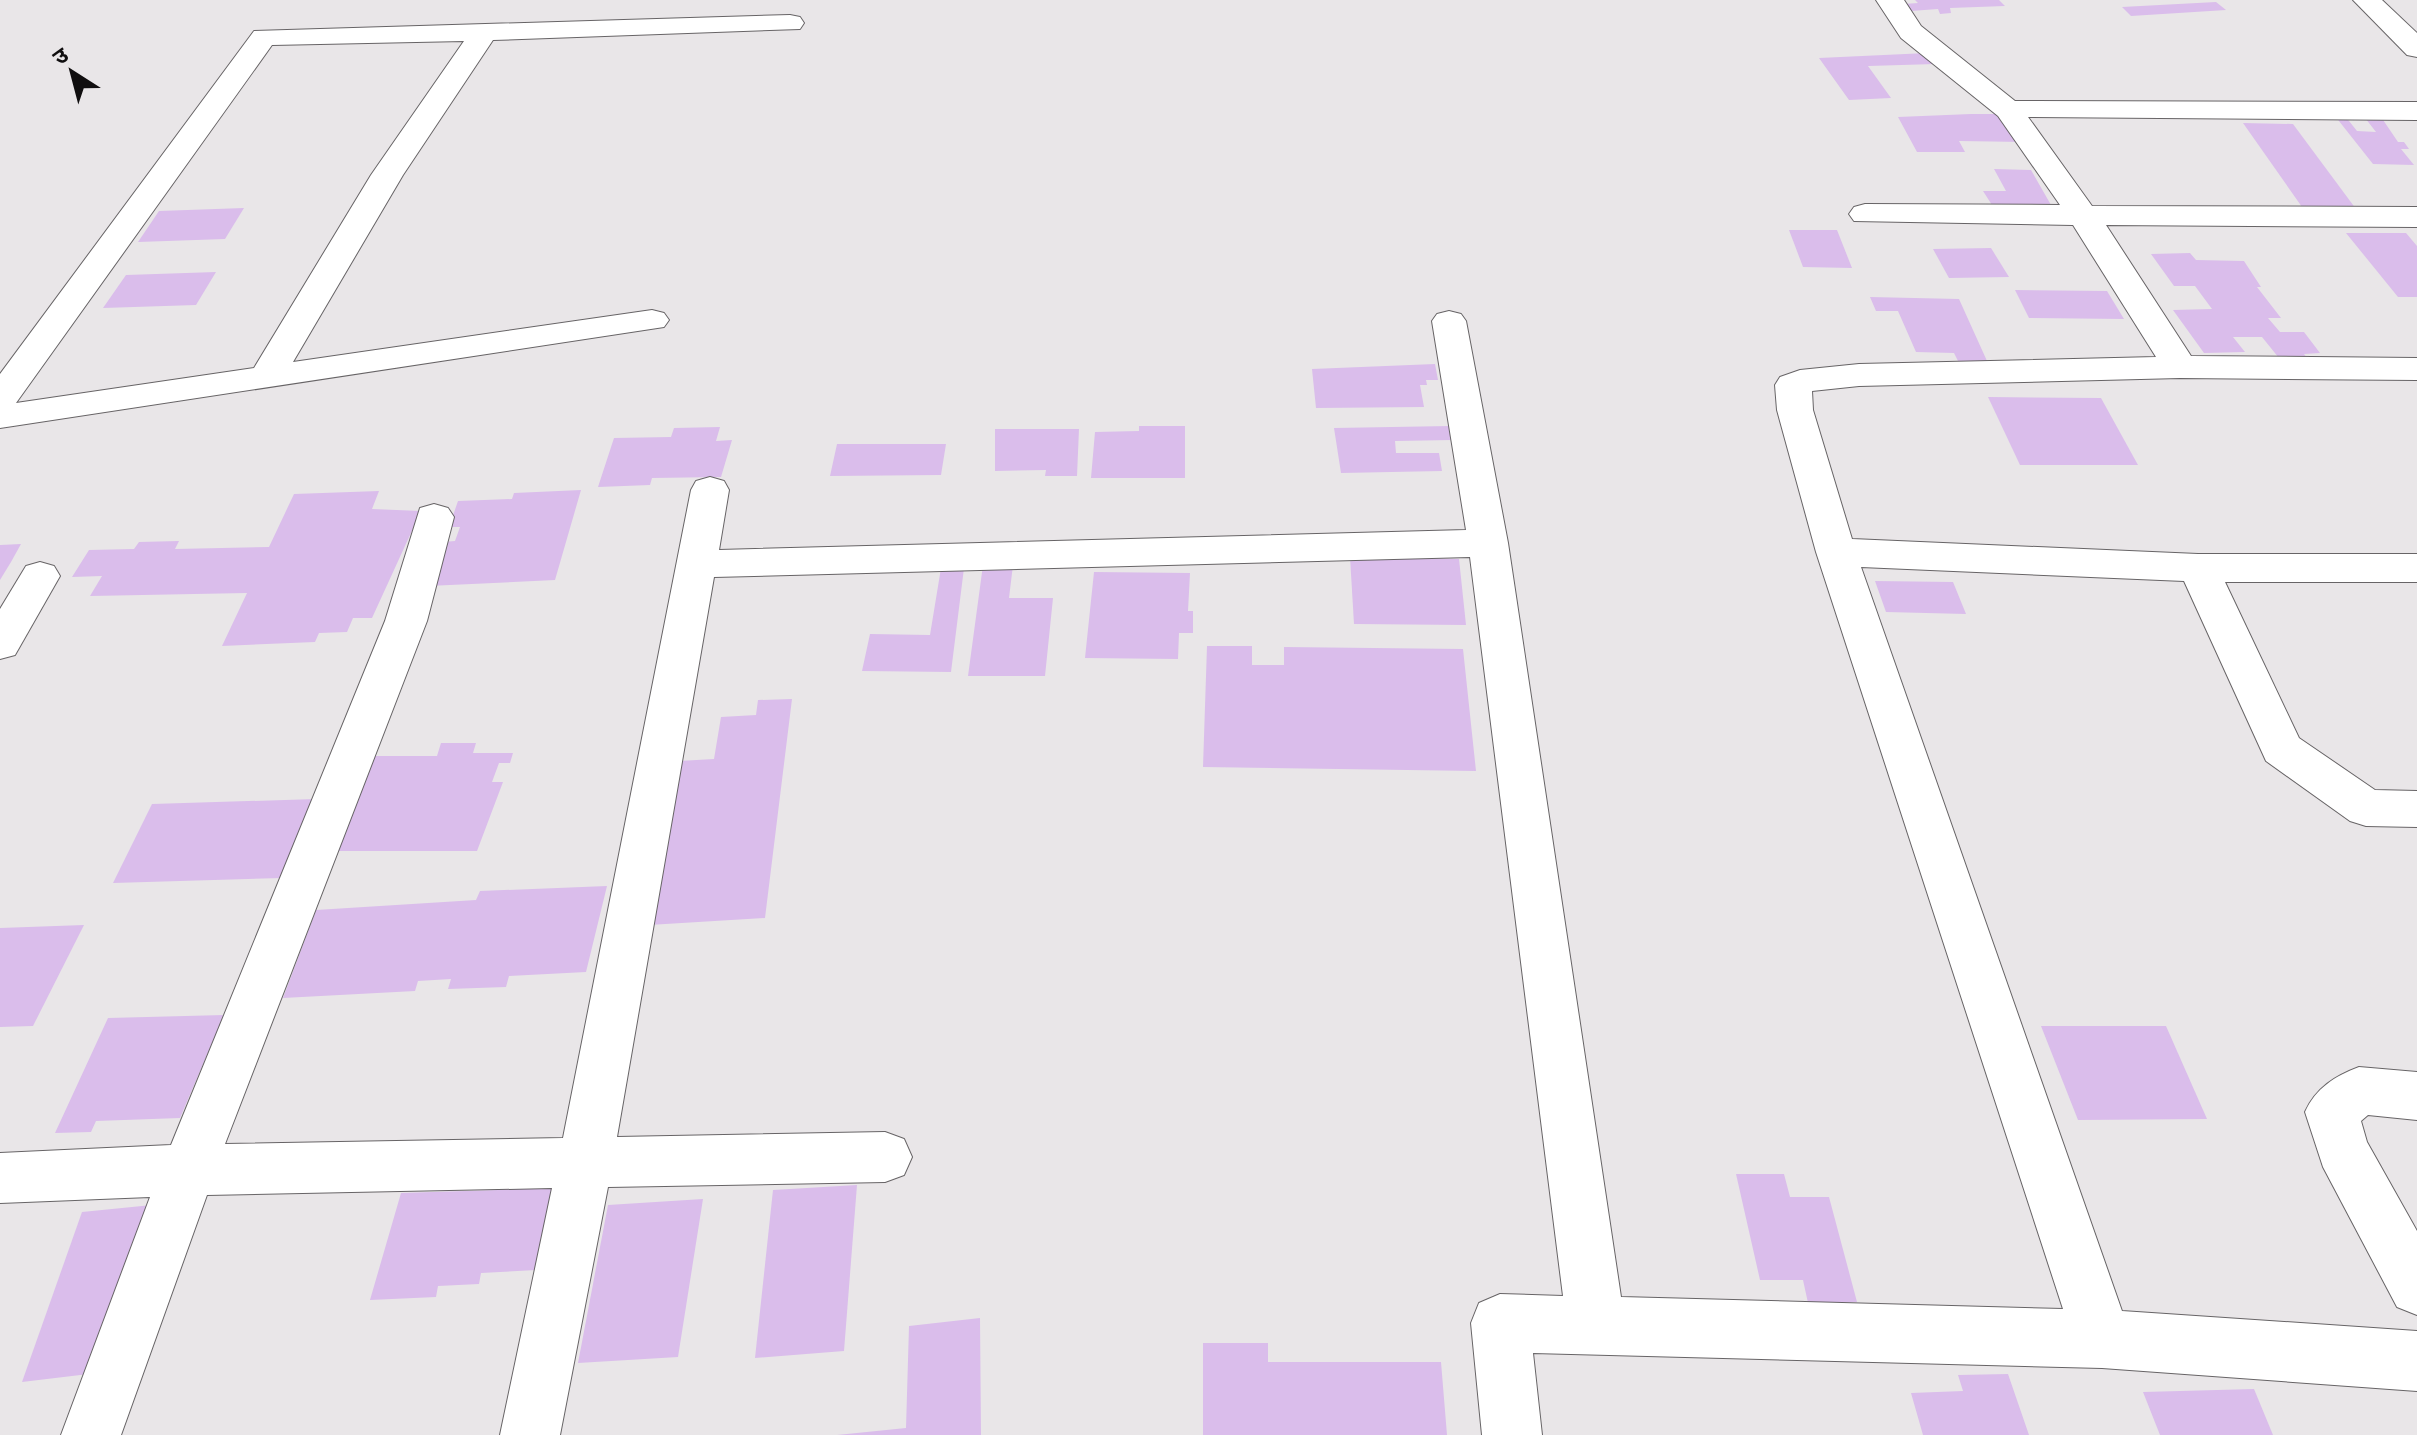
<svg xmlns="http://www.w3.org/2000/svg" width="2417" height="1435" font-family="'Titillium Web','Noto Sans Devanagari',sans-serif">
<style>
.building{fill:#dabdeb}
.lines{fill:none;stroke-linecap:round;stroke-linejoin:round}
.minor-casing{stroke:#676466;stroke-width:2}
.minor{fill:#fff;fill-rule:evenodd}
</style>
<rect width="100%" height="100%" fill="#e9e6e8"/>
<g class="building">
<polygon points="1915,0 1999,0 2005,6 1950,8 1951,13 1940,14 1938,9 1911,11 1904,4 1918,3"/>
<polygon points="2216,2 2226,10 2131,16 2122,7"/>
<polygon points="1927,53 1935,64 1868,66 1891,98 1849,100 1819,58"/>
<polygon points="1971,114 2007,114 2024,142 1959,141 1965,152 1917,152 1898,117"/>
<polygon points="2362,114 2379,114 2398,142 2404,142 2409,149 2401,149 2414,165 2373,164 2335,116 2345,116 2357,131 2376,132"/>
<polygon points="2243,123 2293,124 2356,209 2302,207"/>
<polygon points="1994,169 2031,170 2051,205 1992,205 1983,191 2006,191"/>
<polygon points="244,208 225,239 138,242 159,211"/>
<polygon points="1789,230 1837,230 1852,268 1803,267"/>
<polygon points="2346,233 2406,233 2417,246 2417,297 2398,297"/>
<polygon points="1991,248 2009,277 1949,278 1933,249"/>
<polygon points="2190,253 2196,260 2244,261 2261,287 2257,287 2281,318 2268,318 2280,332 2304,332 2320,353 2304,354 2311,363 2283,363 2262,337 2233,337 2245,352 2204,353 2173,310 2212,309 2195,286 2174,286 2151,254"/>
<polygon points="216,272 196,305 103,308 126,275"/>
<polygon points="2015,290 2107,291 2124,319 2029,318"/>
<polygon points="1870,297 1959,299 1987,361 1958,361 1954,353 1916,352 1898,311 1876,311"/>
<polygon points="1435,364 1438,380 1426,380 1427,385 1420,385 1424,407 1316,408 1312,369"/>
<polygon points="1988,397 2101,398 2138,465 2020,465"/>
<polygon points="1139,426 1185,426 1185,478 1091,478 1095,432 1139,431"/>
<polygon points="1450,426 1452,440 1395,441 1396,453 1439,453 1442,471 1341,473 1334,428"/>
<polygon points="720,427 716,441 732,440 721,477 652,478 650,485 598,487 614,438 671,437 674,428"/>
<polygon points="995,429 1079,429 1077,476 1045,476 1046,470 995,471"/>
<polygon points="837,444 946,444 941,475 830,476"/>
<polygon points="581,490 555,580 428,586 443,542 455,541 460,527 449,527 458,501 512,499 514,493"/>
<polygon points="379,491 372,509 421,511 372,618 353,618 347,632 319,633 315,642 222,646 247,593 90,596 102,576 72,577 89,550 134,549 139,542 179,541 175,549 269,547 294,494"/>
<polygon points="21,544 11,562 0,580 0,545"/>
<polygon points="1350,557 1459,559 1466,625 1354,624"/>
<polygon points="983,565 1013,565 1009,598 1053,598 1045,676 968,676"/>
<polygon points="941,568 964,568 951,672 862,671 870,634 930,635"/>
<polygon points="1094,572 1190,573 1188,611 1193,611 1193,633 1179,633 1178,659 1085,658"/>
<polygon points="1875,581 1953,582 1966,614 1886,612"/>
<polygon points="1207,646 1252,646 1252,665 1284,665 1284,647 1463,649 1476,771 1203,767"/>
<polygon points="792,699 765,918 649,925 679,761 714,759 721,717 756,715 758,700"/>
<polygon points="441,743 476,743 473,753 513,753 510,763 499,763 492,782 503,782 477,851 337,851 375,756 437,756"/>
<polygon points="316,799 282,878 113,883 152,804"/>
<polygon points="607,886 586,972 509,976 506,987 448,989 451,979 418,981 415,991 283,998 316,910 476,900 480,891"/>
<polygon points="84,925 33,1026 0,1027 0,928"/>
<polygon points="224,1015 180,1118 96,1121 91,1132 55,1133 108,1018"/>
<polygon points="2041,1026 2166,1026 2207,1119 2078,1120"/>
<polygon points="577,1170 555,1269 481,1273 479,1284 438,1286 436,1297 370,1300 401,1193 497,1190 500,1175"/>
<polygon points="1736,1174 1784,1174 1790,1197 1829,1197 1857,1302 1808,1303 1803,1280 1760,1280"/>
<polygon points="857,1185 844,1351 755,1358 773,1190"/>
<polygon points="703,1199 678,1357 578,1363 608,1205"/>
<polygon points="152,1205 97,1373 22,1382 82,1212"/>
<polygon points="980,1318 981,1435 837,1435 906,1428 909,1326"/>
<polygon points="1203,1343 1268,1343 1268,1362 1441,1362 1447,1435 1203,1435"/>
<polygon points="2008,1374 2029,1435 1923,1435 1911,1393 1963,1391 1958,1375"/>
<polygon points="2254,1389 2273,1435 2160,1435 2143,1392"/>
</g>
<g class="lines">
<defs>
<g id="minor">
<polygon points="1876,0 1904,0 1921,26 2015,101 2417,102 2417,120 2028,117 2092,206 2417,207 2417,227 2106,225 2191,356 2417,358 2417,380 2180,378 1859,386 1812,391 1813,410 1852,539 2198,554 2417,554 2417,582 2225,582 2299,738 2375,790 2417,791 2417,827 2366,826 2350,821 2266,761 2184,581 1861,567 2122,1311 2417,1331 2417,1391 2102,1368 1533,1353 1542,1435 1482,1435 1471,1323 1479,1303 1500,1294 1563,1296 1470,557 714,577 617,1137 885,1132 904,1139 912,1157 904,1175 885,1182 608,1187 560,1435 500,1435 552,1188 207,1195 121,1435 61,1435 150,1197 0,1203 0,1153 171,1145 385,621 420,508 434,504 448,508 454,517 427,621 225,1144 563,1138 691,490 696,481 710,477 724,481 729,490 719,550 1466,530 1432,321 1437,314 1449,311 1461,314 1466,321 1508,543 1621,1297 2063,1309 1816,552 1777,410 1775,385 1780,377 1800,370 1859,364 2156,357 2073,225 1854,221 1849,214 1854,207 1865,204 2060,205 1998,116 1901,38"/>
<polygon points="2353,0 2382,0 2417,33 2417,57 2407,55"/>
<path d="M790,15L800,17L804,23L800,29L493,40L403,175L293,362L652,310L664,313L669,320L664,327L0,428V374L254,31ZM464,41L371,175L254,368L16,403L272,45Z"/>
<polygon points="40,562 54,566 60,576 15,655 0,659 0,609 26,566"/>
<path d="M2359,1067L2417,1072V1120L2368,1115L2361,1121L2367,1142L2417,1231V1315L2397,1307L2323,1167L2305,1112C2316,1088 2335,1076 2359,1067Z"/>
</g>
</defs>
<use href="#minor" class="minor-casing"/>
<use href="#minor" class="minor"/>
</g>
<g transform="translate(72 72) rotate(324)" stroke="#e9e6e8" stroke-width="6" paint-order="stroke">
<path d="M0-6L14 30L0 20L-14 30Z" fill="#100e0f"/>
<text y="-12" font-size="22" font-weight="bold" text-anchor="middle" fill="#100e0f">उ</text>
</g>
</svg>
